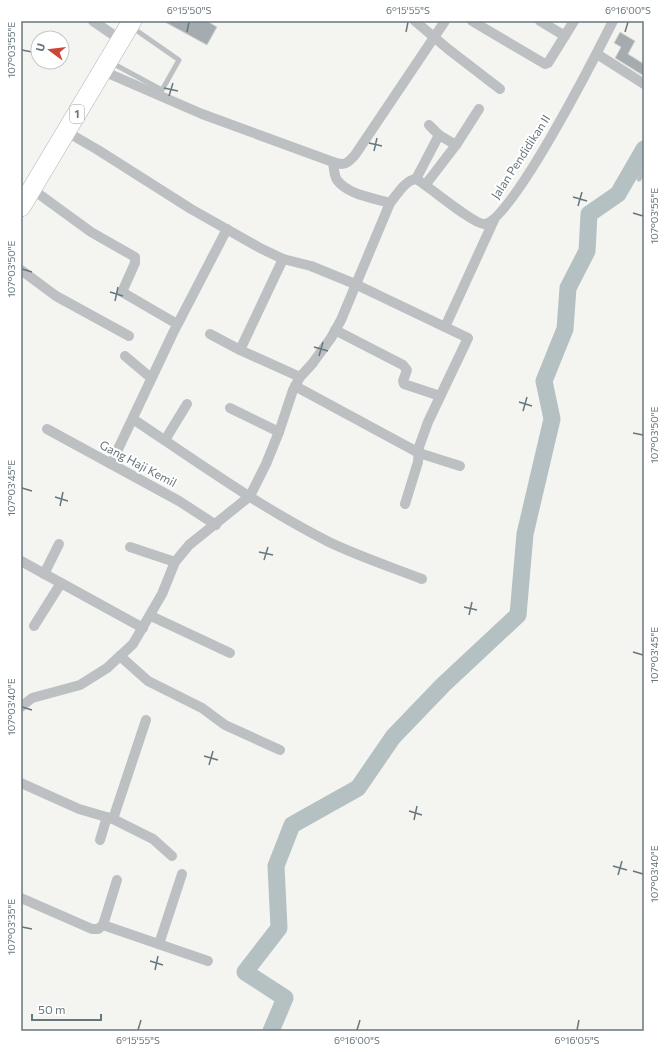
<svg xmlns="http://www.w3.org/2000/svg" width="665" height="1052" font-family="Commissioner,sans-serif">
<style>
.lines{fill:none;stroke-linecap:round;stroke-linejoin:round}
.river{stroke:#b4c0c2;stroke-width:17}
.building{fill:#a4acaf;stroke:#d6d5d4}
.highway-casing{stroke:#b0b4b6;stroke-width:20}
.lane{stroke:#bcc0c2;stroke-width:5}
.street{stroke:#bcc0c2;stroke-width:10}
.highway{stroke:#fff;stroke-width:19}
.ticks{fill:none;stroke:#67777e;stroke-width:1.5}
.labels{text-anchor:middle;stroke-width:4;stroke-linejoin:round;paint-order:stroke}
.shield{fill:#fff;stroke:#95a0a5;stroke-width:1}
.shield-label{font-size:11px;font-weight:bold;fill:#67777e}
.street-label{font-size:12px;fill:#67777e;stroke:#fff}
.neatline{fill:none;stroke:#67777e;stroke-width:1.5}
.ticks-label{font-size:10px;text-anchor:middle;fill:#67777e}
</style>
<rect width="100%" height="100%" fill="#f4f4f1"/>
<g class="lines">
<polyline class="river" points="271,1031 285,998 245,972 279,928 276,866 292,825 358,788 393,737 443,685 518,615 525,534 552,419 544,381 565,329 568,288 587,251 589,214 618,194 644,149"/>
</g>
<g class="building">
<polygon points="163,21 207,21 217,27 207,45"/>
<polygon points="620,32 635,41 628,54 644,64 644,76 615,58 621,47 614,43"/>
</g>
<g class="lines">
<defs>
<polyline id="highway" points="21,207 132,21"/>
</defs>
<use href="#highway" class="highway-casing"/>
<g class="lane">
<polyline points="112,63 162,90 179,60 133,28"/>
<polyline points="639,179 644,170"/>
</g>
<g class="street">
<polyline points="93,21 112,34"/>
<polyline points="415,21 448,49 500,89"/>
<polyline points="472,21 545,64 548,63 574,21"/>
<polyline points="540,21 565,36"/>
<polyline points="597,54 644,84"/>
<path d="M103,71L202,114L333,162C334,168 334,176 337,180C348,195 374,198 390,203"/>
<polyline points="67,132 98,150 191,209 260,248 283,259 311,266 355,284 468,338 428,422 419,447 418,462 405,504"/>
<polyline points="439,135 456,145"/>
<path d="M333,162C344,166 347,164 355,155L445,21"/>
<polyline points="416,179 439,135 429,125"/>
<polyline points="426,184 456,145 479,109"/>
<polyline points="32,189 91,232 135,257 135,263 122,292 177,324"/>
<polyline points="21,270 56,296 129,336"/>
<polyline points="445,327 494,220"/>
<polyline points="335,330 403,365 407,370 403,381 404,384 440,396"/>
<polyline points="210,334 240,350 300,377"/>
<polyline points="240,350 283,259"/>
<polyline points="125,356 151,378"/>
<polyline points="295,386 419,453 460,466"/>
<polyline points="230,408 279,432"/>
<path d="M133,419C197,462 260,507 329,542C358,556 391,567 422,579"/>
<polyline points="47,429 179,501 216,525"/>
<polyline points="165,440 187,404"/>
<polyline points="111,464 173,333 227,229"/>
<polyline points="130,547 175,562"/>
<polyline points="21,561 143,628"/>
<polyline points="44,574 59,544"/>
<polyline points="151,616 230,653"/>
<polyline points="34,626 61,583"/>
<polyline points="120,656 148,681 202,708 225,725 280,750"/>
<path d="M21,707L32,698L80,685L107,668L133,644L162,594L175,562L189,545L250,496L266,464L279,432L293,390L300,377L312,364L331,338L341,320L390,203C397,195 405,180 416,179C430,187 473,224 484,224C511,223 598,51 613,21"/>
<polyline points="21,783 79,809 113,819 153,839 172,856"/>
<polyline points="113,819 146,720"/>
<polyline points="100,840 107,817"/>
<polyline points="21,898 92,929 98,929 103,925 117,880"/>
<polyline points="103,925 208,961"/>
<polyline points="159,944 182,874"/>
</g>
<use href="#highway" class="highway"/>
</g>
<path class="ticks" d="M187,32L189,22M406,32L408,22M625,32L628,22M22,50L32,52M164,88L178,91M169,96L173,83M369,143L382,146M374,151L377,138M573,197L587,201M578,206L582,192M633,213L643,216M22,269L32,272M110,292L123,296M115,301L118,287M314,347L328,351M319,356L323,342M519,402L532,406M523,411L527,397M633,433L643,435M22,488L32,491M55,497L68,501M60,506L63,492M259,552L273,555M264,560L268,547M464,607L477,610M469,615L472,602M633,652L643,655M22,707L32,710M204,756L218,760M209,765L213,751M409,811L422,815M414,820L417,806M613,866L627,870M633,871L643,874M618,875L622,861M22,927L32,929M150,961L163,965M155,970L158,956M138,1030L141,1020M357,1030L360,1020M577,1030L579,1020"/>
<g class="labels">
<rect class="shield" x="70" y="105" width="14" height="18" rx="3"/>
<g class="shield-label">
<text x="77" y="118">1</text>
</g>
<g class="street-label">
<text transform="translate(521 157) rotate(-57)" y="4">Jalan Pendidikan II</text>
<text transform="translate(138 464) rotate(28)" y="4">Gang Haji Kemil</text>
</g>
</g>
<rect width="665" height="1052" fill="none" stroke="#ffffff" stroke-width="44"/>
<g transform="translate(50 50) rotate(285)"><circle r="19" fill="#ffffff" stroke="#c2c9cb"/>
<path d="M0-3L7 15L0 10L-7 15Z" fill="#cb473a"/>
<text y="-6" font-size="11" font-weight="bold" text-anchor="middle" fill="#67777e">U</text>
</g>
<path d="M32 1014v6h69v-6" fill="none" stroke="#67777e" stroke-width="2"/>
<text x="38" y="1014" font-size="12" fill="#67777e" stroke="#ffffff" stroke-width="3" paint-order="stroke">50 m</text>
<rect x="22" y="22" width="621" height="1008" class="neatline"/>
<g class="ticks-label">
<text x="189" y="14">6°15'50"S</text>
<text x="408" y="14">6°15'55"S</text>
<text x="628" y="14">6°16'00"S</text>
<text transform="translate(11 50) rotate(-90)" y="4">107°03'55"E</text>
<text transform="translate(654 216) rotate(-90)" y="4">107°03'55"E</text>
<text transform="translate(11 269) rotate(-90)" y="4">107°03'50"E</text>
<text transform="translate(654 435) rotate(-90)" y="4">107°03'50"E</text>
<text transform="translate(11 488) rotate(-90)" y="4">107°03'45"E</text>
<text transform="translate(654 655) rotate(-90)" y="4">107°03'45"E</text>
<text transform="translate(11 707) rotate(-90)" y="4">107°03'40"E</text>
<text transform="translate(654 874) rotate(-90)" y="4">107°03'40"E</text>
<text transform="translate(11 927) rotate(-90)" y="4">107°03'35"E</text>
<text x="138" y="1044">6°15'55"S</text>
<text x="357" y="1044">6°16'00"S</text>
<text x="577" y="1044">6°16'05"S</text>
</g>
</svg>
